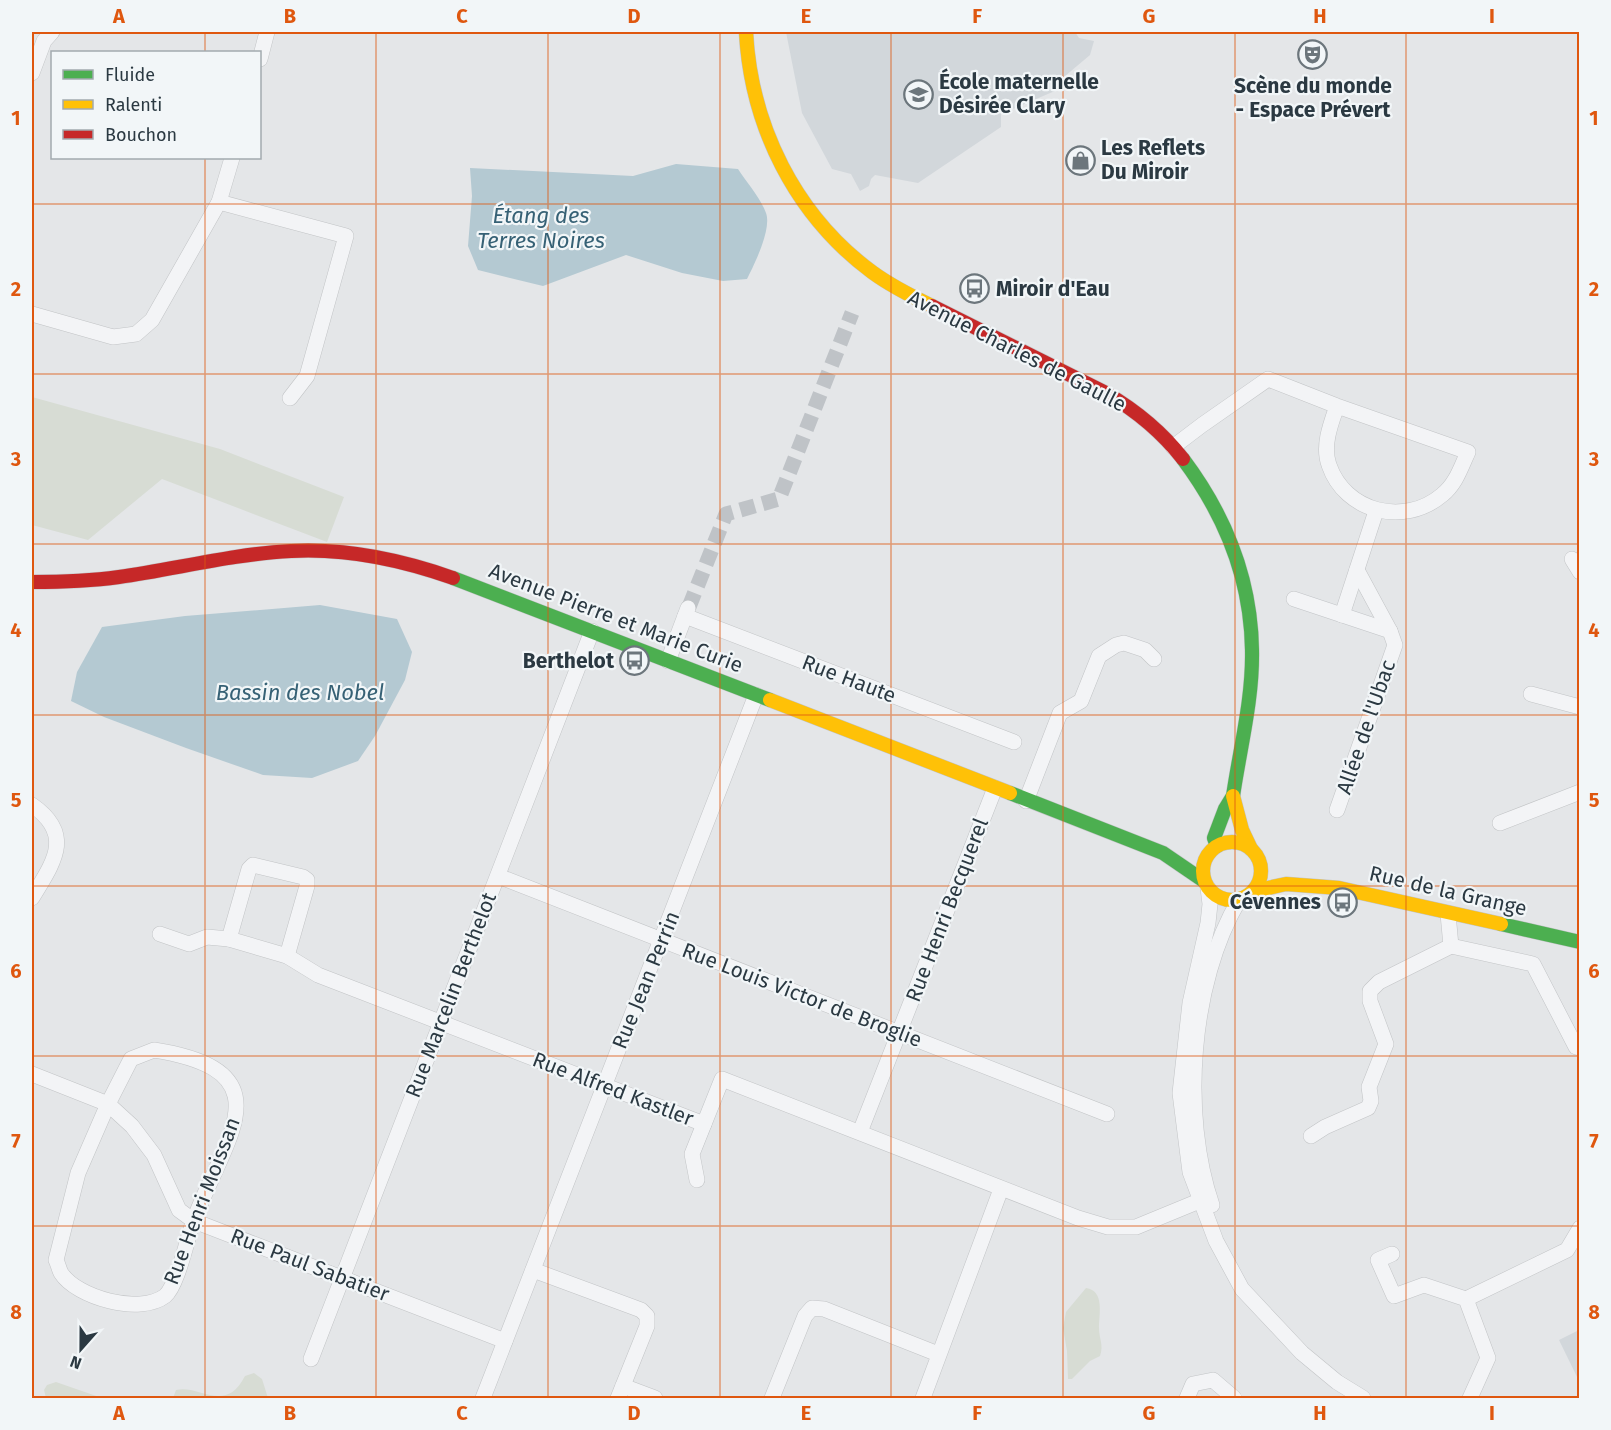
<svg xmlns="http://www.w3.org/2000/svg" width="1611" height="1430" font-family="'Fira Sans',sans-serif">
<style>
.built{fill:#d2d7db}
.green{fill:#d7dcd4}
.water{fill:#b4c9d2}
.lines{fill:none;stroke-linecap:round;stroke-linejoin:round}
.street-tunnel{stroke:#bfc3c7;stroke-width:15;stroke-dasharray:15 8;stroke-linecap:butt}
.street-casing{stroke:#c2c4c6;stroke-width:16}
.fast-casing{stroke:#c2c4c6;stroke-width:15}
.slow-casing{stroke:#c2c4c6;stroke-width:15}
.jam-casing{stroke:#c2c4c6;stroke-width:15}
.street{stroke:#f3f4f6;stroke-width:15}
.fast{stroke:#4caf50;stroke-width:14}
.slow{stroke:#ffc107;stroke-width:14}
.jam{stroke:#c62828;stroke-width:14}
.grid{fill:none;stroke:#df570f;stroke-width:1.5;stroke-opacity:0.55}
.labels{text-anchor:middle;stroke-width:4.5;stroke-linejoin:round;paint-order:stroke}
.poi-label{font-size:21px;font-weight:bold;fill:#2b3942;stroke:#f2f6f8;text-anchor:start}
.street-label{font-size:21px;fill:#2b3942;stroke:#f2f6f8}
.water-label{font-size:22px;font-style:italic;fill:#366175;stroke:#f2f6f8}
.neatline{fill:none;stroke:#df570f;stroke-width:2}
.grid-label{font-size:20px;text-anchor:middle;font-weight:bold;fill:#df570f}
</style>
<rect width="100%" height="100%" fill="#e4e6e8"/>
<g class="built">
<polygon points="786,32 1075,32 1079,38 1094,41 1090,55 1058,82 1062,88 1001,114 1001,127 918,183 875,175 871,179 869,186 860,191 851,174 832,169 802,113"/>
<polygon points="1579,1330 1579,1381 1559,1340"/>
</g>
<g class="green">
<polygon points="32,397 220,449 344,497 327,542 162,479 88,540 32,525"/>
<path d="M1086,1288C1105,1291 1099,1314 1099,1328C1099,1339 1104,1345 1100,1356L1090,1361L1072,1379H1068L1067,1351L1063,1328L1066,1312Z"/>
<path d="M254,1373L262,1379L268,1398H173L176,1390C200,1384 225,1415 245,1376Z"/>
<polygon points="56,1382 102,1398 46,1398 44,1390 47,1385"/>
</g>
<g class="water">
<path d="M676,164L738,169C747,183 760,197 766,213C772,229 754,265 747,279L723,281L682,273L626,255L543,286L478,270L468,246L472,196L470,168L633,176Z"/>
<polygon points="320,605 397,619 412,652 405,680 375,736 358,761 312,778 263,775 186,748 104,717 71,701 77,672 102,627 185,616"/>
</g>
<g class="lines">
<polyline class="street-tunnel" points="689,607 726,514 779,499 852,313"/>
<defs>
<g id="street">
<polyline points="260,59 267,32"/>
<polyline points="32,73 44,41 52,32"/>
<polyline points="219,202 346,236 307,376 290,398"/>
<polyline points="32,314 113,337 136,334 152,320 219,202 232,158"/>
<path d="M1173,447L1202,425L1268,379L1337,406L1468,452C1461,467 1456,484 1442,495C1404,527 1345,512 1329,465C1322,446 1331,423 1337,406"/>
<polyline points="1572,559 1580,572"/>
<polyline points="1294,599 1390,631"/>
<polyline points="1342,615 1376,511"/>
<polyline points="685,616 1014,742"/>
<polyline points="668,661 688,608"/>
<polyline points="1531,694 1580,707"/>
<polyline points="1026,801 1060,713 1081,701 1099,656 1116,645 1124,643 1145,650 1154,659"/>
<path d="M32,805C75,835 53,863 32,898"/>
<polyline points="1337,810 1395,645 1390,631 1357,570"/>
<polyline points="1500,823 1580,792"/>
<polyline points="498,876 1107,1114"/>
<polyline points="1208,888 1210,904 1208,923 1190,1003 1180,1093 1190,1172 1216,1241 1242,1289 1302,1353 1337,1382 1363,1398"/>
<polyline points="160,934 189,944 207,937 229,939 287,956 318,975 704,1124 722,1079 1078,1218 1108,1227 1136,1227 1209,1197"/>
<polyline points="229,939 249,869 253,865 303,877 307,880 307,886 287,956"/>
<polyline points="1451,946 1533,964 1576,1047 1580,1048"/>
<path d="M154,1050C288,1071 225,1137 194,1220C187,1238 178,1285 165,1296C140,1315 77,1298 61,1273C59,1269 58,1264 56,1260L78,1173L108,1104L131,1059Z"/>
<polyline points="32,1074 108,1104 132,1126 154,1155 179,1210 194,1221 505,1341"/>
<polyline points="860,1132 995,788"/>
<polyline points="1311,1136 1325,1127 1368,1108 1371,1101 1369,1087 1386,1044 1370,1001 1370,991 1379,982 1451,946 1448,914"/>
<polyline points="697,1180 692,1154 704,1124"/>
<path d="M1212,1205C1181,1115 1190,983 1239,900"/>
<polyline points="1392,1254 1378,1260 1394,1296 1424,1285 1466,1299 1488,1358 1470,1398"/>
<polyline points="533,1270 641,1310 647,1316 647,1326 618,1398"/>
<polyline points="1466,1299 1567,1250 1580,1228"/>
<polyline points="311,1359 592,631"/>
<polyline points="623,1386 655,1398"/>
<polyline points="483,1398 756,695"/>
<polyline points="772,1398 805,1316 812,1308 824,1309 938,1354"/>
<polyline points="923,1398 1001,1189"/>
<polyline points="1187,1398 1193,1384 1213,1380 1234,1398"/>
</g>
<g id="fast">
<path d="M1183,459C1225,515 1251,579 1252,650C1253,699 1240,748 1233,796L1225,809L1214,838L1217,846"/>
<polyline points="453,578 770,700"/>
<polyline points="1010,793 1163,853 1204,881"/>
<polyline points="1501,924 1580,942"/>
</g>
<g id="slow">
<path d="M746,32C751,126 795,215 872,272C891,286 911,296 932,306"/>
<polyline points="770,700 1010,793"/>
<polyline points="1233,796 1242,830 1251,849"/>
<circle cx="1232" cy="871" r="29"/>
<polyline points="1254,891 1286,884 1339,888 1501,924"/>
</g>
<g id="jam">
<path d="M932,306L1106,393C1135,410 1162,432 1183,459"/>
<path d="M32,582C61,582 90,581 119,577C176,569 233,554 291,551C346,548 402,560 453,578"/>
</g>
</defs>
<use href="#street" class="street-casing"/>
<use href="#fast" class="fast-casing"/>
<use href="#slow" class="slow-casing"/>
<use href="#jam" class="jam-casing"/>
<use href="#street" class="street"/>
<use href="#fast" class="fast"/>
<use href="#slow" class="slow"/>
<use href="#jam" class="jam"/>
</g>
<path class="grid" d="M205,32V52M376,32V1398M548,32V1398M720,32V1398M891,32V1398M1063,32V1398M1235,32V1398M1406,32V1398M205,158V1398M32,204H1580M32,374H1580M32,544H1580M32,715H1580M32,886H1580M32,1056H1580M32,1226H1580"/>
<defs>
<symbol id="theatre-ring" viewBox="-11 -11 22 22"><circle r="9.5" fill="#f2f6f8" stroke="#6c767c" stroke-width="1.5"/><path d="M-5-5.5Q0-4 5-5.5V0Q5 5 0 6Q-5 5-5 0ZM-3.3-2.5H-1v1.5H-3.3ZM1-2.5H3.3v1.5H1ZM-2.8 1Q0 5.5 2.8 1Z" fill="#6c767c"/></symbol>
<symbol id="school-ring" viewBox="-11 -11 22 22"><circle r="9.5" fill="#f2f6f8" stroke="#6c767c" stroke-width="1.5"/><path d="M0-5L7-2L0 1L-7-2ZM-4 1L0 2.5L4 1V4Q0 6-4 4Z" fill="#6c767c"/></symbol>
<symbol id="shop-ring" viewBox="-11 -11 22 22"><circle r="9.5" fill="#f2f6f8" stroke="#6c767c" stroke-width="1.5"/><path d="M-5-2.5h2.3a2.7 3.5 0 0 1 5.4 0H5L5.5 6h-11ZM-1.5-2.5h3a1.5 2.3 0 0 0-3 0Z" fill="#6c767c"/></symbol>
<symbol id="bus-ring" viewBox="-11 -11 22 22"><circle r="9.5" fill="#f2f6f8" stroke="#6c767c" stroke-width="1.5"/><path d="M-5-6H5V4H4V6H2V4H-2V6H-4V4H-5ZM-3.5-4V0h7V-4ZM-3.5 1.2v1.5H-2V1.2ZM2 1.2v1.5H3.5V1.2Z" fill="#6c767c"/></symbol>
</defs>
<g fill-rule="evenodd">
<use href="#theatre-ring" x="1296" y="38" width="33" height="33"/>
<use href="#school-ring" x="902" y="78" width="33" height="33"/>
<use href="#shop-ring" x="1064" y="144" width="33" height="33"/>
<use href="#bus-ring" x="958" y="272" width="33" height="33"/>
<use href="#bus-ring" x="618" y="644" width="33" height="33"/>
<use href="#bus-ring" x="1326" y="886" width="33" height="33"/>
</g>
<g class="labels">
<g class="poi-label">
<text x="939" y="89">École maternelle<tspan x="939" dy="24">Désirée Clary</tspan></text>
<text x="1313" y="93" text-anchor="middle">Scène du monde<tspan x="1313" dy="24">- Espace Prévert</tspan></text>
<text x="1101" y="155">Les Reflets<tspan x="1101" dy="24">Du Miroir</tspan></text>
<text x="996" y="296">Miroir d'Eau</text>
<text x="614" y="668" text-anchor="end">Berthelot</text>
<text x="1321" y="909" text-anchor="end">Cévennes</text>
</g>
<g class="street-label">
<text transform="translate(1017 351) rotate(27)" y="7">Avenue Charles de Gaulle</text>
<text transform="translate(616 618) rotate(21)" y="7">Avenue Pierre et Marie Curie</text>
<text transform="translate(849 679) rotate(21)" y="7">Rue Haute</text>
<text transform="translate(1366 727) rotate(-71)" y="7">Allée de l'Ubac</text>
<text transform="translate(1448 891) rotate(13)" y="7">Rue de la Grange</text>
<text transform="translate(947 910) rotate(-69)" y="7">Rue Henri Becquerel</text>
<text transform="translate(646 980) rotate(-68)" y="7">Rue Jean Perrin</text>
<text transform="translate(451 995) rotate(-69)" y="7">Rue Marcelin Berthelot</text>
<text transform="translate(802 995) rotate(21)" y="7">Rue Louis Victor de Broglie</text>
<text transform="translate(613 1089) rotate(21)" y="7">Rue Alfred Kastler</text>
<text transform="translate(202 1201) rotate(-69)" y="7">Rue Henri Moissan</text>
<text transform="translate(310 1265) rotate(21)" y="7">Rue Paul Sabatier</text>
</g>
<g class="water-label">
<text x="541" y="223">Étang des<tspan x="541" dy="25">Terres Noires</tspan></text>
<text x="300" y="700">Bassin des Nobel</text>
</g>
</g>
<rect width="1611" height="1430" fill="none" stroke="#f2f6f8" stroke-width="66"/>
<rect x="51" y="51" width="210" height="108" fill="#f2f6f8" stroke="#a2aaaf" stroke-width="1.5"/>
<rect x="63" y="70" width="30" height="9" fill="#4caf50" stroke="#a2aaaf" stroke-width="1.5"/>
<text x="105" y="81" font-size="18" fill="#2b3942">Fluide</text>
<rect x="63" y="100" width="30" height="9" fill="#ffc107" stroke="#a2aaaf" stroke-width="1.5"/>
<text x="105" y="111" font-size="18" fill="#2b3942">Ralenti</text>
<rect x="63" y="130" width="30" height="9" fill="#c62828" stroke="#a2aaaf" stroke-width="1.5"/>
<text x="105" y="141" font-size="18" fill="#2b3942">Bouchon</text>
<g transform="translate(81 1349) rotate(201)" stroke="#f2f6f8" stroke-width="4.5" paint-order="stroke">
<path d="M0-4.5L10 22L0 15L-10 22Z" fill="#2b3942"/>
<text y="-9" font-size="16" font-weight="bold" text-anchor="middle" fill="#2b3942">N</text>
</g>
<rect x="33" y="33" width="1545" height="1364" class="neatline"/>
<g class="grid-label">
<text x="119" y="23">A</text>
<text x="290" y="23">B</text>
<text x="462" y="23">C</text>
<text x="634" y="23">D</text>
<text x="806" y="23">E</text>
<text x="977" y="23">F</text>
<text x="1149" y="23">G</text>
<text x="1320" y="23">H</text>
<text x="1492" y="23">I</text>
<text x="16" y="125">1</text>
<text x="1594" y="125">1</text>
<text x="16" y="296">2</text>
<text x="1594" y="296">2</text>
<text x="16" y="466">3</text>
<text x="1594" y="466">3</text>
<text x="16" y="637">4</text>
<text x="1594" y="637">4</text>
<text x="16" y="807">5</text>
<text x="1594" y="807">5</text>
<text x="16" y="978">6</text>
<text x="1594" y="978">6</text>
<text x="16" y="1148">7</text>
<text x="1594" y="1148">7</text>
<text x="16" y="1319">8</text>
<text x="1594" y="1319">8</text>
<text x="119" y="1420">A</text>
<text x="290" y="1420">B</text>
<text x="462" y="1420">C</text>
<text x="634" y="1420">D</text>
<text x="806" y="1420">E</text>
<text x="977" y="1420">F</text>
<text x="1149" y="1420">G</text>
<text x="1320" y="1420">H</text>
<text x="1492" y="1420">I</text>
</g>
</svg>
